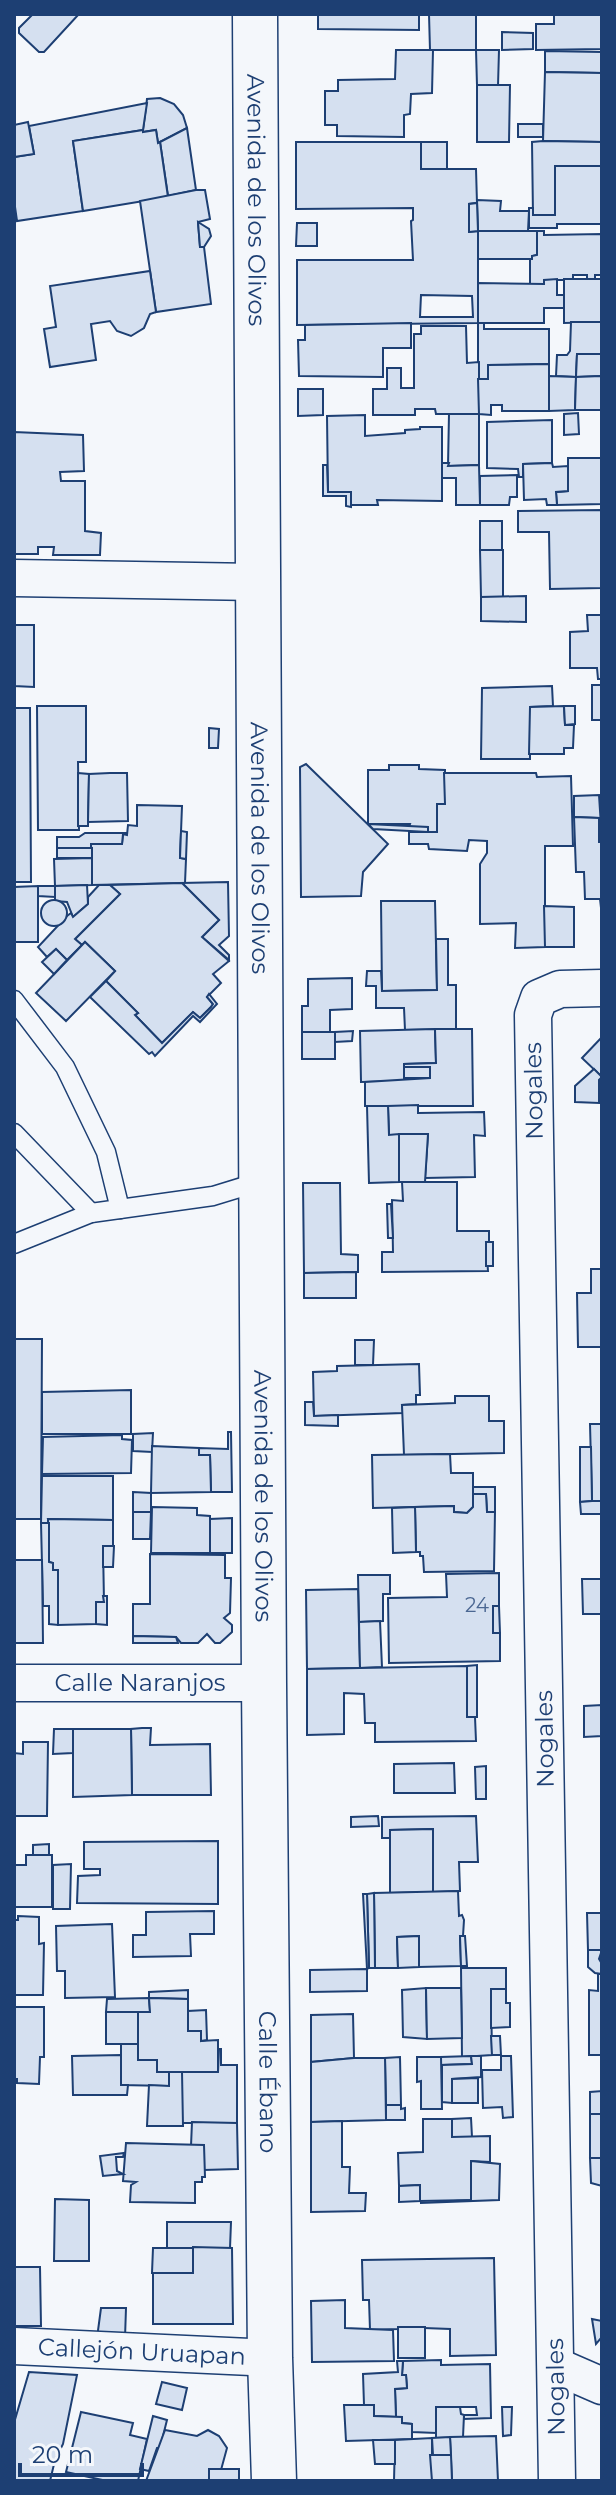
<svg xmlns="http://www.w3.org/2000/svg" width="616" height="2495" font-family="Montserrat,sans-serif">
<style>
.building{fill:#d5e0f0;stroke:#1d3f73;stroke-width:2;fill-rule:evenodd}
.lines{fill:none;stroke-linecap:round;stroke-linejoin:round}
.service-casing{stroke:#1d3f73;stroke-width:21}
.minor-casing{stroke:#1d3f73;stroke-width:39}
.tertiary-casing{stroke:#1d3f73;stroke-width:47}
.service{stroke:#f4f7fb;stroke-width:18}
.minor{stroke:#f4f7fb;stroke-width:36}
.tertiary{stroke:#f4f7fb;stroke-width:44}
.labels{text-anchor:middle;stroke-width:6;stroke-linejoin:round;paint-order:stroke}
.number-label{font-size:20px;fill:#4b6792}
.street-label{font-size:24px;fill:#1d3f73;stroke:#f4f7fb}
</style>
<rect width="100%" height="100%" fill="#f4f7fb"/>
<g class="building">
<polygon points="33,14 79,14 44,52 39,52 19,33 19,28"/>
<polygon points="318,14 419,14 419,30 318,29"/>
<polygon points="429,14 476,14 476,50 430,50"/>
<polygon points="554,14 602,14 602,49 536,50 536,24 554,24"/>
<polygon points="502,32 533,33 533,49 502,50"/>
<polygon points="396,50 433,50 432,93 411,94 410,114 404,115 404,137 337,136 337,125 325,125 325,91 338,91 338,80 395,79"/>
<polygon points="476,50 499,50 498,86 477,85"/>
<polygon points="545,51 602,52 602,73 545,72"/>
<polygon points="545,72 602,73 602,142 543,141"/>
<polygon points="477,85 510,85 509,142 477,142"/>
<polygon points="160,98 174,104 183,115 187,128 158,143 156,130 143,132 143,130 147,99"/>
<polygon points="147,103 143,130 73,141 83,211 17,221 14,200 14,157 34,154 29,126"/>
<polygon points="28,122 34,154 14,157 14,125"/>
<rect x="518" y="124" width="25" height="13"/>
<polygon points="187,128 196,190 168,196 160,142"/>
<polygon points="143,130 143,132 156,130 158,143 160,142 168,197 83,211 73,141"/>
<polygon points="543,141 602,142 602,166 555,166 555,215 533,215 532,142"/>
<path d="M296,142H421V169H476L477,203L469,204V232L478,231V323L297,325V260H413L411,221L413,220V208L296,209ZM421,295L472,296L473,317H420Z"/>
<rect x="421" y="142" width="26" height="27"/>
<polygon points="555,166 602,166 602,224 557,224 557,228 529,228 529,208 533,208 533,215 555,215"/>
<polygon points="196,190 205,190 210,219 198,222 200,247 204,247 211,304 156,312 140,201"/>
<polygon points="477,200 501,201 500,211 529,211 528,231 478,231"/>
<polygon points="477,203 478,231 469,232 469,204"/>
<polygon points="198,222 209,229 211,236 204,247 200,247"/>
<polygon points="297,223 317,223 317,246 296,246"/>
<polygon points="478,231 537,231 537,255 532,256 532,259 478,259"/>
<polygon points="537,231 544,231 544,235 602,234 602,275 595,275 595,279 587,279 587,275 573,275 573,280 544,280 544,284 530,284 530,259 532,259 532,256 537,255"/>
<polygon points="150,271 156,312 150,314 144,328 131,336 117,331 110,321 91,324 96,360 50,367 44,329 56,327 50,286"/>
<polygon points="557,279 557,295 564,295 564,308 544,308 544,323 478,323 478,283 544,284 544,280"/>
<polygon points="564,279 602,279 602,322 564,323"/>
<polygon points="571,322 602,322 602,354 577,354 576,377 556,376 557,355 567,355 570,351"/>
<polygon points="411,323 411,348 383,348 383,377 299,376 298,340 305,340 305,325"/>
<polygon points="478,323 484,323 484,329 549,329 549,364 488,365 488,379 478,379"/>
<polygon points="421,326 466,326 467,363 479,362 479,414 436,414 435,409 415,409 415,415 373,415 373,389 387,389 387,368 401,368 401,388 414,388 414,334 421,334"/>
<polygon points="577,354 601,354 601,376 576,377"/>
<polygon points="549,364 549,411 502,411 502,405 491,405 491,415 479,414 478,379 488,379 488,365"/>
<polygon points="549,376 576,377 575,410 549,411"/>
<polygon points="601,376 602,410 575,410 576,377"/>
<polygon points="298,389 323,389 323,415 298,416"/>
<polygon points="578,413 579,434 564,435 564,414"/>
<polygon points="449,414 479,414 479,465 448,466"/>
<polygon points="365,415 365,436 405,433 405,430 420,429 420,427 442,427 442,501 377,500 378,505 351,505 351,492 328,492 327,416"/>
<polygon points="552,420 552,463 523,464 523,477 519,477 518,469 487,468 487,422"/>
<polygon points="14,432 83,435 84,471 60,472 61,481 85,481 85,531 101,533 100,555 53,555 54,547 38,547 38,554 14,554"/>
<polygon points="568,458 602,458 602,504 557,505 556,492 568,491"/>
<polygon points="442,463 449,463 448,466 479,465 480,505 456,505 456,478 442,478"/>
<polygon points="552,463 553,467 568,466 568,491 556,492 557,505 547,505 546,499 524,500 523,464"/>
<polygon points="323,465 327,465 328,492 351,492 351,507 346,506 346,496 323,496"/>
<polygon points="517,475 517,497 510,497 509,505 480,505 480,476"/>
<polygon points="602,510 602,588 550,589 549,532 518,532 518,511"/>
<rect x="480" y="521" width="22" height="29"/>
<polygon points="480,550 503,550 503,597 481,597"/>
<polygon points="526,596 526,622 481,621 481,597"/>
<polygon points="587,615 602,615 602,679 598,679 597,668 570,668 570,632 588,631"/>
<polygon points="14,625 34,625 34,687 14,686"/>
<rect x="592" y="685" width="10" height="35"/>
<polygon points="552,686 553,706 530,707 530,759 481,759 482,688"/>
<polygon points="37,706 86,706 86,762 78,762 79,830 38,830"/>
<polygon points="564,706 565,725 574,725 573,748 564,748 564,754 529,754 530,707"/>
<polygon points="564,706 575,706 575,724 565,725"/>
<polygon points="14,708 30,708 31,882 14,882"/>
<polygon points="209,728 219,729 218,748 209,748"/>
<polygon points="306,764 388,844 363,872 361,896 301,897 300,767"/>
<polygon points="389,765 419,765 419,769 445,770 445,804 437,804 437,832 428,832 428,827 409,827 410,824 368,824 368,770 389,770"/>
<polygon points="78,773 89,774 88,826 78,826"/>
<polygon points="110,773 127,773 128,821 88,822 89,774"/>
<polygon points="444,773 536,773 537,777 571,776 573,846 545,846 545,947 515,948 516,923 480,924 480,864 487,853 487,841 469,840 467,851 429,849 428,844 409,844 409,832 437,832 437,804 445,804"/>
<polygon points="599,795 602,842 599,842 599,818 574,817 574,796"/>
<polygon points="137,805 182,806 180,858 186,859 185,883 92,885 91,844 122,844 123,834 127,835 128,825 137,826"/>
<polygon points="574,817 599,818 599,842 602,842 602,917 600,899 585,899 584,872 576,872"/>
<polygon points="368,824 428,827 428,832 373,829"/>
<polygon points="181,831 187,832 186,859 180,858"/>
<polygon points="85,833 127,833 123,834 122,844 91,844 91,848 57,848 57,837 79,837"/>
<rect x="57" y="848" width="35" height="10"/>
<polygon points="92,858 92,885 55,886 54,859"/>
<polygon points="228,882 229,936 219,945 229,955 229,960 202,937 219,920 182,883"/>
<polygon points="182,883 219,920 202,937 229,961 213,974 221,983 207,997 213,1004 211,1007 200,1018 193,1012 162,1043 135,1015 138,1013 106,981 115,971 85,942 82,945 75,939 120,894 110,885"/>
<polygon points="87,885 88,904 73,917 67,902 55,901 55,886"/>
<polygon points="99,885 110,885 120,894 75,939 82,945 67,960 56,949 47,957 38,947 67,916 71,913 73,917 88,904 88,897"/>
<polygon points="38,886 38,942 14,942 14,887"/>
<polygon points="38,886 55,886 55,897 38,896"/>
<circle cx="54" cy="913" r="13"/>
<polygon points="381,901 435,901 437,990 382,991"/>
<polygon points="544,906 574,907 574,947 545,947"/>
<polygon points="436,939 448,939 448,985 456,985 456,1029 405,1030 404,1008 376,1008 376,986 366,986 367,971 381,971 382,991 437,990"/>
<polygon points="85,942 115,971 66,1021 36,993"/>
<polygon points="56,949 67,960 54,974 42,962"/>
<polygon points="352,978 352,1009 330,1010 330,1032 302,1032 302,1006 308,1006 308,979"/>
<polygon points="106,981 138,1013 135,1015 162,1043 193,1012 200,1018 211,1007 213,1004 207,997 209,994 217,1004 200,1022 193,1016 155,1056 152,1052 149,1054 90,997"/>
<polygon points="435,1029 436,1063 404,1064 404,1081 361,1082 360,1031"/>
<polygon points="435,1029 472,1029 473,1106 365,1106 365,1082 430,1078 430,1067 404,1067 404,1064 436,1063"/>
<polygon points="353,1031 352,1041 335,1042 335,1032"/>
<rect x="302" y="1032" width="33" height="27"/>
<polygon points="602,1037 602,1077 582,1058"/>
<rect x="404" y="1067" width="26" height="11"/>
<polygon points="594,1069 602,1077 599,1080 599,1103 575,1102 575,1086"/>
<polygon points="418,1105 418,1113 484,1112 485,1136 474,1135 475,1177 425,1178 428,1134 389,1135 388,1106"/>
<polygon points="367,1106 388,1106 389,1135 399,1134 399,1182 369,1183"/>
<polygon points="399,1134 428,1134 425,1182 399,1182"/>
<polygon points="402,1182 457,1182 457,1231 489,1231 489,1242 486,1242 488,1271 382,1272 382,1252 393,1252 392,1200 403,1201"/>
<polygon points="303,1183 340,1183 341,1254 358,1255 358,1272 304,1273"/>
<polygon points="387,1204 391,1204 393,1238 388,1238"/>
<rect x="486" y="1242" width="7" height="24"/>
<polygon points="591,1269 602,1269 602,1347 578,1347 577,1293 591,1293"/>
<polygon points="356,1272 356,1298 304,1298 304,1273"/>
<polygon points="14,1339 42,1339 41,1519 14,1519"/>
<polygon points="355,1340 374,1340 373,1365 355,1365"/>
<polygon points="419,1364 420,1395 416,1395 416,1404 402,1405 403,1413 314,1416 313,1372 337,1371 337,1366"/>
<polygon points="131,1390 131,1434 42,1434 42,1392"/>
<polygon points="455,1396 489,1396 489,1421 504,1421 504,1453 404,1455 402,1405 455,1403"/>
<polygon points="305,1402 313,1402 314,1416 338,1415 338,1426 305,1425"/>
<polygon points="590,1424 602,1424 602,1501 592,1501"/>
<polygon points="228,1432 231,1432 232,1492 211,1492 210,1455 199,1455 199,1448 228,1449"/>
<polygon points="153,1433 152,1452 133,1451 133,1434"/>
<polygon points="122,1435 122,1439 132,1440 131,1473 42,1474 43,1437"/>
<polygon points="152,1446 199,1448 199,1455 210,1455 211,1492 151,1493"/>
<polygon points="580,1447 591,1447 592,1501 580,1502"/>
<polygon points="450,1454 451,1473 473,1473 473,1507 467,1513 454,1512 454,1506 373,1508 372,1455"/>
<polygon points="42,1476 113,1476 113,1520 48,1519 49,1523 41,1523"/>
<polygon points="473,1487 495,1487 495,1512 487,1512 486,1494 473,1494"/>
<polygon points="133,1492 151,1493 151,1512 133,1512"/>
<polygon points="473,1494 486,1494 487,1512 495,1512 494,1571 424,1572 423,1556 420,1556 420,1552 416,1552 415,1507 454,1506 454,1512 467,1513 473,1507"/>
<polygon points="592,1501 602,1501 602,1514 581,1514 580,1502"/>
<polygon points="152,1507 197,1508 197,1515 210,1516 210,1553 151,1553"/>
<polygon points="415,1507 416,1552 393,1553 392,1508"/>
<polygon points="133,1512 151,1512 150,1539 133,1539"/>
<polygon points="232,1518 232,1553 210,1553 210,1519"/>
<polygon points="48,1519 113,1520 113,1546 103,1546 104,1602 96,1602 96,1624 58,1625 58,1570 53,1570 53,1563 49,1562"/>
<polygon points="41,1523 49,1523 49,1562 53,1563 53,1570 58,1570 58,1625 49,1624 49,1606 43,1606"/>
<polygon points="103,1546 114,1546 113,1567 103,1567"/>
<polygon points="150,1554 225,1555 225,1578 231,1578 230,1613 224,1618 232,1625 232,1632 220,1643 215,1643 207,1634 198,1643 181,1643 176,1637 133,1636 133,1604 150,1604"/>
<polygon points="14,1560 42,1560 43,1643 14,1643"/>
<polygon points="499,1573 499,1606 493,1606 493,1633 500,1633 500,1661 389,1663 388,1598 447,1597 446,1574"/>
<polygon points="358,1575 390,1575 390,1594 383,1594 383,1621 359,1622"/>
<polygon points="582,1579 602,1579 602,1614 583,1614"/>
<polygon points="358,1589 360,1668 307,1669 306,1590"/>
<polygon points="103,1596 107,1596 107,1625 96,1624 96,1602 104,1602"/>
<polygon points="493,1606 499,1606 500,1633 493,1633"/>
<polygon points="380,1621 382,1667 360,1668 359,1622"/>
<polygon points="133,1636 176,1637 178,1643 133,1643"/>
<polygon points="477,1665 477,1717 467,1717 467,1666"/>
<polygon points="467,1666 467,1717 475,1717 476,1741 375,1742 375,1723 365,1723 364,1694 344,1693 344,1734 307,1735 307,1669"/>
<polygon points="602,1705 602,1736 584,1737 584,1706"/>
<polygon points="142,1728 151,1728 150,1745 210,1744 211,1795 132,1795 131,1729"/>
<polygon points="54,1729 73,1729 73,1753 53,1754"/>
<polygon points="73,1729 131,1729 132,1795 73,1797"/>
<polygon points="23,1742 48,1742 47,1816 14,1816 14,1753 23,1754"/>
<polygon points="454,1763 455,1793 394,1793 394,1764"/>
<polygon points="486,1766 486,1799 476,1799 475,1767"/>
<polygon points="378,1816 379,1826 351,1827 351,1817"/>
<polygon points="476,1816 478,1862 459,1862 460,1891 433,1892 433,1829 390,1830 390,1838 382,1838 382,1817"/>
<polygon points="433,1829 433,1892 390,1893 390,1830"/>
<polygon points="218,1841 218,1904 77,1903 78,1876 100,1875 100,1869 84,1869 84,1842"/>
<polygon points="49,1844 49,1855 33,1855 33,1845"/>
<polygon points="26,1855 52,1855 52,1907 14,1907 14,1865 26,1865"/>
<polygon points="71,1864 70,1909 53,1909 53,1865"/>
<polygon points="458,1891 459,1916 462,1915 464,1920 463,1936 460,1936 461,1966 419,1967 419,1936 397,1937 398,1968 375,1968 374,1893"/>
<polygon points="374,1893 375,1968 369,1968 367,1894"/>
<polygon points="363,1894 367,1894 369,1968 367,1969"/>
<polygon points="214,1911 214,1934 190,1934 191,1956 133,1957 133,1935 146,1935 146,1912"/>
<polygon points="587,1913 602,1913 602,1950 588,1950"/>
<polygon points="18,1916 39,1917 39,1944 44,1943 43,1995 14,1995 14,1920 18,1920"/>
<polygon points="112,1924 115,1997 65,1998 65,1971 57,1971 56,1926"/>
<polygon points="419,1936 419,1967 398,1968 397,1937"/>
<polygon points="460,1936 465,1936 467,1966 461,1966"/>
<polygon points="588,1950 602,1950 599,1959 602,1964 602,1974 595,1973 588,1967"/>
<polygon points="461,1968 506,1968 506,1989 491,1989 492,2055 462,2057"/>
<polygon points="367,1969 367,1991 310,1992 310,1970"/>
<polygon points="598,1974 602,1974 602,2055 589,2055 589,1990 598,1991"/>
<polygon points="426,1988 427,2039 403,2037 402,1990"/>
<polygon points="426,1988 461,1988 462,2038 427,2039"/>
<polygon points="491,1989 506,1989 506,2003 510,2003 510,2027 491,2028"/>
<polygon points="188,1990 188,1999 149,1998 149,1992"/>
<polygon points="149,1998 150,2012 106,2012 107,1999"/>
<polygon points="149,1998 188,1999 188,2031 201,2031 201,2041 218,2040 218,2072 157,2072 157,2060 138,2060 138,2012 150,2012"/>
<polygon points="14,2007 44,2007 44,2057 40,2057 39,2084 17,2083 17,2079 14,2079"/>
<polygon points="206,2010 207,2040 201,2041 201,2031 188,2031 188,2011"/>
<rect x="106" y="2012" width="32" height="32"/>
<polygon points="353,2014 354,2058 311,2062 311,2015"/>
<polygon points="491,2036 500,2036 501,2055 492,2055"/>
<polygon points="121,2044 138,2044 138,2060 157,2060 157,2072 169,2072 169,2086 121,2085"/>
<polygon points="219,2049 221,2049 221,2065 237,2065 237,2123 182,2123 182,2072 218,2072"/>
<polygon points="121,2055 121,2085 128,2085 127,2095 73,2095 72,2056"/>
<polygon points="471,2056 472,2064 441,2065 441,2057"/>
<polygon points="471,2056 481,2056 481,2077 452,2079 452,2103 442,2102 442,2065 472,2064"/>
<polygon points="501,2056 511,2056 513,2117 503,2118 502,2107 483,2108 482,2070 501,2070"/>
<polygon points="400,2057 401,2105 386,2105 385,2058"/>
<polygon points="417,2057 441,2057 442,2109 421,2109 421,2081 417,2082"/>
<polygon points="354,2058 385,2058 386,2120 311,2122 311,2062"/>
<polygon points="169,2072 182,2072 183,2126 147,2126 149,2085 169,2086"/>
<polygon points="478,2078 478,2103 452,2103 452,2079"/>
<polygon points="602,2091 602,2114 590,2114 590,2092"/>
<polygon points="386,2105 401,2105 401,2109 405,2108 405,2120 386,2120"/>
<rect x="590" y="2114" width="12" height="44"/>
<polygon points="471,2118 472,2137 452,2137 452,2119"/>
<polygon points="423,2119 452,2119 452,2137 490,2136 490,2162 471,2161 471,2200 420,2201 420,2185 399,2186 398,2153 423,2152"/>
<polygon points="342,2121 342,2167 350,2167 349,2193 366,2193 365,2211 311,2212 311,2122"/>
<polygon points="192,2122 237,2123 238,2169 204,2170 204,2145 191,2146"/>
<polygon points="126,2143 204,2145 205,2177 202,2177 202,2182 195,2182 195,2203 130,2202 131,2185 136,2182 123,2181"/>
<polygon points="124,2153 123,2157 116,2157 117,2171 123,2174 103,2176 100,2156"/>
<polygon points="590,2158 602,2158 602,2186 591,2183"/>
<polygon points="471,2161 500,2164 499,2200 420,2203 471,2200"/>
<polygon points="420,2185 420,2201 399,2202 399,2186"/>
<polygon points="55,2199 89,2200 89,2261 54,2261"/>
<polygon points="167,2222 231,2222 230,2248 167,2248"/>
<polygon points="193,2247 232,2248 233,2324 153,2324 153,2272 193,2273"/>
<polygon points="153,2248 193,2248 193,2273 152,2273"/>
<polygon points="494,2258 496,2355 450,2356 450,2329 398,2327 398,2329 370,2330 369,2300 363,2300 362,2260"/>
<polygon points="14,2267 40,2267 41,2326 14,2326"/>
<polygon points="345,2300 345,2328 393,2330 394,2361 312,2362 311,2301"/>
<polygon points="101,2308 126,2308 125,2338 97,2338"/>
<polygon points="592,2319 602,2321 602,2337 596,2344"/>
<rect x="398" y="2327" width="27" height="31"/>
<polygon points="441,2360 441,2365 490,2364 491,2418 464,2419 464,2415 477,2415 476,2407 436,2407 436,2433 412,2432 412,2424 402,2423 402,2417 396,2417 395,2389 407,2388 406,2375 402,2375 403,2361"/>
<polygon points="397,2361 403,2361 402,2375 406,2375 407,2388 395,2389 396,2417 374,2416 374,2405 364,2405 363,2374 398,2372"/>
<polygon points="29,2372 77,2375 63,2444 55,2460 50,2481 14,2481 14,2423"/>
<polygon points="162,2382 187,2388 182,2410 156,2404"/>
<polygon points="344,2405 374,2405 374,2416 402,2417 402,2423 412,2424 412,2439 346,2441"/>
<polygon points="436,2407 460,2407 461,2414 464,2415 463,2437 436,2438"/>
<polygon points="502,2407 512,2407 511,2435 503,2436"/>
<polygon points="81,2412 133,2423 130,2435 147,2439 138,2481 107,2481 66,2472"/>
<polygon points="153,2416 167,2420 160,2448 157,2448 149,2471 140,2469"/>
<polygon points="165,2430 197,2436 208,2430 219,2436 227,2448 221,2470 209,2469 209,2481 146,2481"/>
<polygon points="496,2436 498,2481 452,2481 450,2437"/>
<polygon points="450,2437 451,2455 433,2455 432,2438"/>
<polygon points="432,2438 432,2481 394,2481 395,2440"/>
<polygon points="373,2440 395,2440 395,2464 375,2464"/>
<polygon points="430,2455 451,2455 452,2481 432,2481"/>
<rect x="209" y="2469" width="30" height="12"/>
</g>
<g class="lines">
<defs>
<g id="service">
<polyline points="14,1000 65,1067 106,1152 120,1209"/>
<polyline points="14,1133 91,1213"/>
<polyline points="14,1244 91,1213 213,1196 262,1181"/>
</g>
<g id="minor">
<polyline points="14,578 259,582"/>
<path id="s1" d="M14,1683H264"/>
<path id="s2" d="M14,2346L270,2358"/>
<polyline points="556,2366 602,2386"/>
<polyline points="557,2481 533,1015 539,998 560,989 602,988"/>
</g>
<g id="tertiary">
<path id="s3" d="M255,14L264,1683L270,2358L274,2481"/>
</g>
</defs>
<use href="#service" class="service-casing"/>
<use href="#minor" class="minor-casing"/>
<use href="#tertiary" class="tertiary-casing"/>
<use href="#service" class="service"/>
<use href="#minor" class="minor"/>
<use href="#tertiary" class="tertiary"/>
</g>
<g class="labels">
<g class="number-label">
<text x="477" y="1612">24</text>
</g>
<g class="street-label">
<text dy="8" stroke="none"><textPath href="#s3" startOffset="186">Avenida de los Olivos</textPath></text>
<text dy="8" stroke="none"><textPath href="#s3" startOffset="834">Avenida de los Olivos</textPath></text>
<text transform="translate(534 1091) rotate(-91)" y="8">Nogales</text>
<text dy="8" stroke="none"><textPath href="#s3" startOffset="1482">Avenida de los Olivos</textPath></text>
<text dy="8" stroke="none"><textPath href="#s1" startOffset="126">Calle Naranjos</textPath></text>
<text transform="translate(545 1739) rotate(-91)" y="8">Nogales</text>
<text dy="8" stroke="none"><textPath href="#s3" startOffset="2068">Calle Ébano</textPath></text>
<text dy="8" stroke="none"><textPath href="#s2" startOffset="128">Callejón Uruapan</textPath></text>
<text transform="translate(556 2387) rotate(-91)" y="8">Nogales</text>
</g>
</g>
<rect width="616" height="2495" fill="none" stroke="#1d3f73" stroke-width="32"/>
<path d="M20 2463v12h122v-12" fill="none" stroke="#1d3f73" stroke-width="4"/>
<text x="32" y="2463" font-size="24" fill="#1d3f73" stroke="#f4f7fb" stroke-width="6" paint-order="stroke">20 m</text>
</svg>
